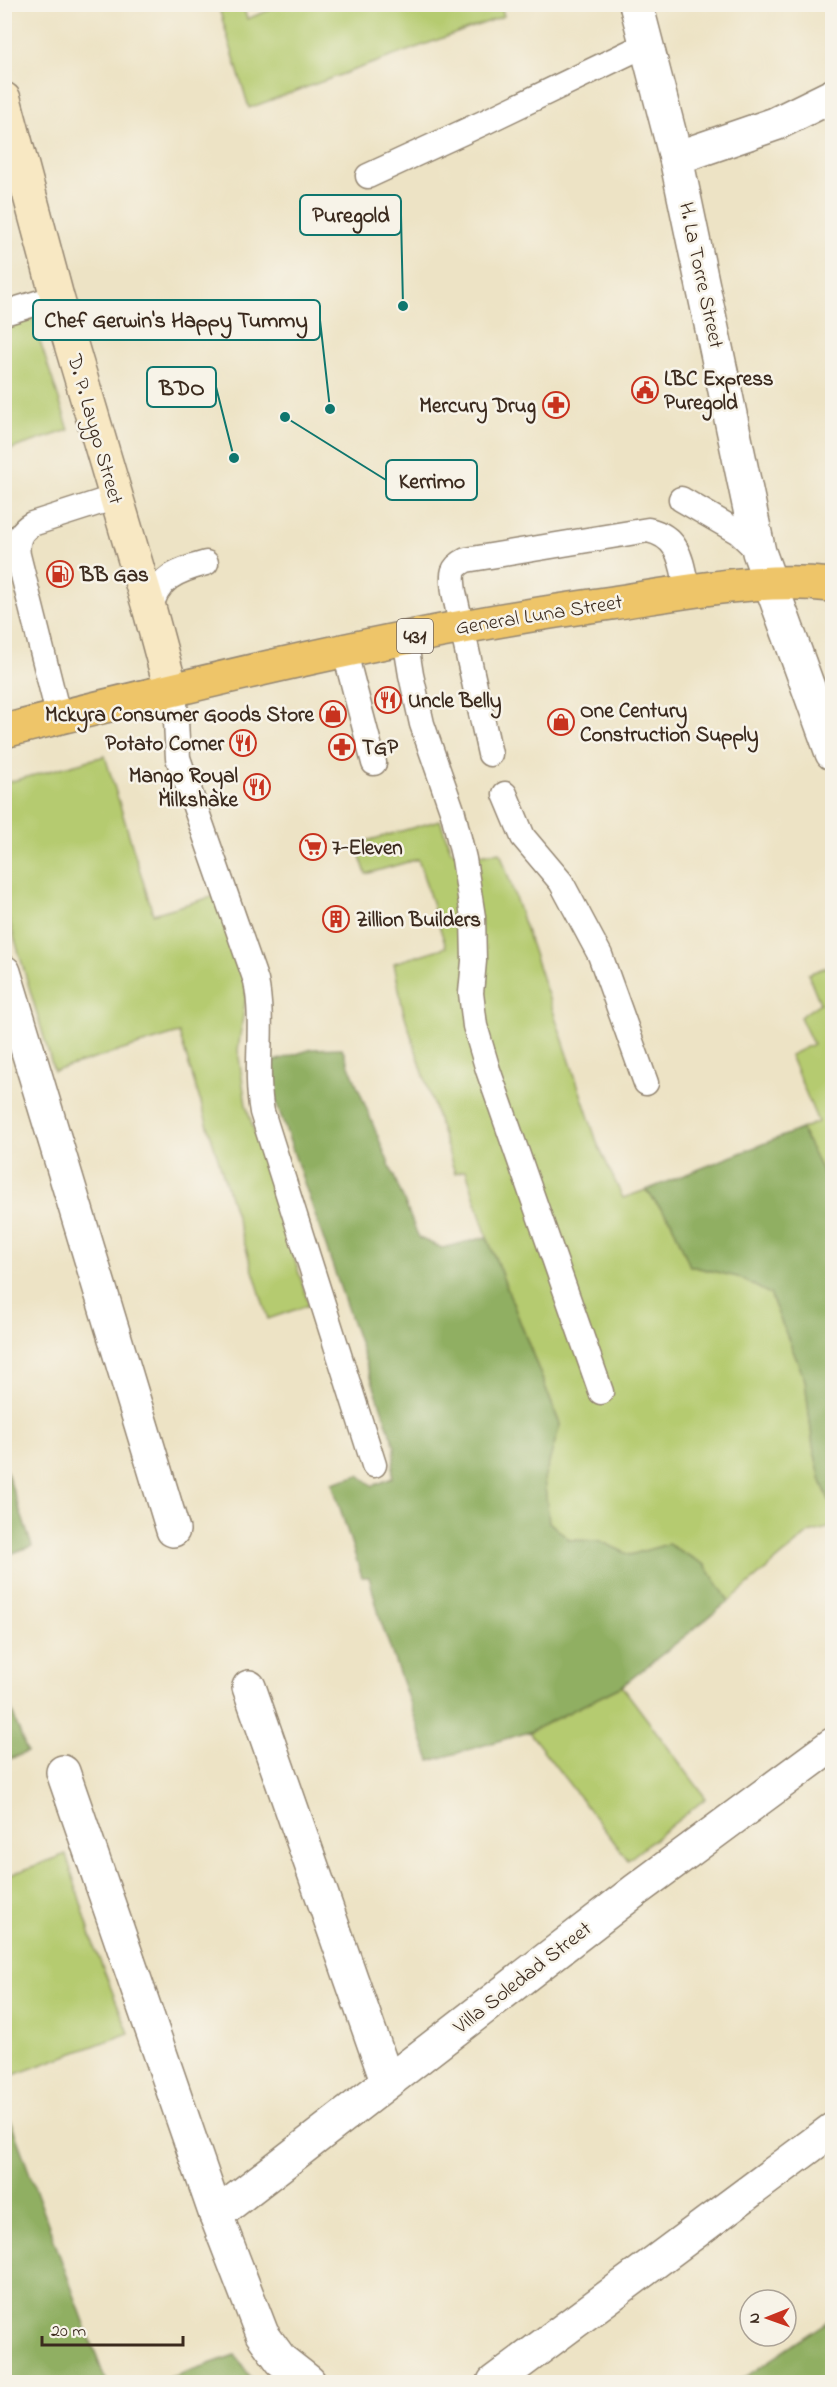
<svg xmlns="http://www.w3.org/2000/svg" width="837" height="2387" font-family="'Indie Flower',sans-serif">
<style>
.green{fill:#b5cb70;stroke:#787a47;stroke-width:1.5}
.forest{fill:#90af62;stroke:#666c40;stroke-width:1.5}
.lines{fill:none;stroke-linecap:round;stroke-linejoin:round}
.lane-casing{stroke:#948672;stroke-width:27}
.street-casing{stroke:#948672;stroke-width:36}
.secondary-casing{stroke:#948672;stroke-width:36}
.primary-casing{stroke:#948672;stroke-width:36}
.lane{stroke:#fff;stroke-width:24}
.street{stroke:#fff;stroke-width:33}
.secondary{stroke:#f8e8c3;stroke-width:33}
.primary{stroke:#eec569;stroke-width:33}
.labels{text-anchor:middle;stroke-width:5;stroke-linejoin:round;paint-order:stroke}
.shield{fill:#f7f3e8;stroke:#73665b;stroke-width:1.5}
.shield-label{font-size:20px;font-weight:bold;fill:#3b2a1e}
.street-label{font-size:21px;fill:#3b2a1e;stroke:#f7f3e8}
.poi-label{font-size:21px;font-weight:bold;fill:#3b2a1e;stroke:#f7f3e8;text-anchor:start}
.leader{fill:none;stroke:#0f766e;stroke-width:2}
.callout-dot{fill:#0f766e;stroke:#f7f3e8;stroke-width:2}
.callout{fill:#f7f3e8;stroke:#0f766e;stroke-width:2}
.callout-label{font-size:22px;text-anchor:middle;font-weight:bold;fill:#3b2a1e}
</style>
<rect width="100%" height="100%" fill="#f7f3e8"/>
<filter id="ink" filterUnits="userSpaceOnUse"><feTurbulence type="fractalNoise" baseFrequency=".0167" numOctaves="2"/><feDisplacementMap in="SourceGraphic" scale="12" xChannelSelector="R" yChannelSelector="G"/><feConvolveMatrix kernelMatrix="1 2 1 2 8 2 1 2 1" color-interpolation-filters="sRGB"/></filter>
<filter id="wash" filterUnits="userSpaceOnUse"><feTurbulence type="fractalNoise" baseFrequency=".008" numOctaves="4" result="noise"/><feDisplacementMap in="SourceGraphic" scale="24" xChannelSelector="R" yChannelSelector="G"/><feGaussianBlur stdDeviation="1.35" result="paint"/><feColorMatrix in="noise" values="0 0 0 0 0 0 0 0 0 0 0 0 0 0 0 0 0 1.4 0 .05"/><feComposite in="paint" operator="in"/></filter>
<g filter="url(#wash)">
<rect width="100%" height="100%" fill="#ede3c5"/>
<g class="green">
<polygon points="285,4 460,4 462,11 480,5 501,5 504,16 249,108 218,5 243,5 247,19"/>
<polygon points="32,317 69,430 5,451 5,325"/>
<polygon points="105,756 153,914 218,895 246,977 246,996 238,1050 246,1105 309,1305 268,1319 179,1033 54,1071 5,906 5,783"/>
<polygon points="440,820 451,851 478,855 500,852 598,1145 623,1198 646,1190 671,1221 690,1266 738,1277 770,1294 805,1380 813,1446 821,1481 832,1507 832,1527 809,1533 729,1601 705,1565 668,1544 630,1555 600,1541 570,1540 549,1522 544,1479 560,1424 487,1237 466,1170 455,1173 403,1010 394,963 446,947 418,859 366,874 356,844"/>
<polygon points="832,965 832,1191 801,1129 818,1122 790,1055 813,1044 800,1017 820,1003 808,974"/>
<polygon points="622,1686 706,1798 628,1860 529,1732"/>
<polygon points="66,1854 94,1946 129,2033 5,2078 5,1877"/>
</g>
<g class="forest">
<polygon points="342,1048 419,1238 442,1248 487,1237 560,1425 544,1479 549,1522 570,1540 600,1541 630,1555 668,1544 705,1565 729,1601 622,1686 529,1732 430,1761 381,1622 369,1577 362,1577 332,1483 359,1475 373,1486 392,1478 395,1447 269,1081 271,1062 312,1049"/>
<polygon points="801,1129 832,1191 832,1507 821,1481 813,1446 805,1380 770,1294 738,1277 690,1266 671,1221 646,1190"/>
<polygon points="4,1464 32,1546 5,1556 4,1556"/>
<polygon points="4,1690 27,1752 5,1761 4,1761"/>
<polygon points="5,2106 106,2382 5,2382"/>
<polygon points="832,2319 832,2382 738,2382"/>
<polygon points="235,2355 254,2382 157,2382"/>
</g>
</g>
<g filter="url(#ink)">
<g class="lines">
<defs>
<g id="lane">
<polyline points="368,176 483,123 647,44"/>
<polyline points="4,313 57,297"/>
<polyline points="681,499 738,532 759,552"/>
<path d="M150,611C157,578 176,571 206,563"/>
<polyline points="405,638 411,675 422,724 453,813 464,859 473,917 474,961 471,993 475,1026 488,1070 601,1392"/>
<polyline points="344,649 374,763"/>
<path d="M171,689L175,703L178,758L256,981C265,1025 254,1068 262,1112L374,1465"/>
<path d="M59,718L18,555C16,541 20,531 32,524L116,497"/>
<path d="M490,754L454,592C452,575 450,568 466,560L648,530C681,537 681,563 688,592"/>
<polyline points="505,794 523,837 561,882 600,955 646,1083"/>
</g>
<g id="street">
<polyline points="636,4 676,158 759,552 832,753"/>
<polyline points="676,158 775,124 832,96"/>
<polyline points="4,972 173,1530"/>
<polyline points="249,1687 387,2081"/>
<polyline points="63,1772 216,2215 262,2334 281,2360 309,2382"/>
<polyline points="216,2215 636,1890 832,1745"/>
<polyline points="494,2382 832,2130"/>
</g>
<polyline id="secondary" points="4,99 57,297 150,611 171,689"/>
<path id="primary" d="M4,731C206,681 406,631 612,603C685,592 759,577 832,585"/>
</defs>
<use href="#lane" class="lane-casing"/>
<use href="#street" class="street-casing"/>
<use href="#secondary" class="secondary-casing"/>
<use href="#primary" class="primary-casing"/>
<use href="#lane" class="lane"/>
<use href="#street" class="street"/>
<use href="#secondary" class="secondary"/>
<use href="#primary" class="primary"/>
</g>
</g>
<defs>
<symbol id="civic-ring" viewBox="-11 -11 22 22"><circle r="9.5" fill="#f7f3e8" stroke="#c8321e" stroke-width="1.5"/><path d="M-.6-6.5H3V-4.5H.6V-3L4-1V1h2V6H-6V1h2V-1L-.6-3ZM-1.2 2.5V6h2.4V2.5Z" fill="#c8321e"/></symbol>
<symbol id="pharmacy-ring" viewBox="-11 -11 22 22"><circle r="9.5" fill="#f7f3e8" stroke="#c8321e" stroke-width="1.5"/><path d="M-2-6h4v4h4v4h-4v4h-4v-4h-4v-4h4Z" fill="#c8321e"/></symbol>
<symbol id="fuel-ring" viewBox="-11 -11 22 22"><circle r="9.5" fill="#f7f3e8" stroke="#c8321e" stroke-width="1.5"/><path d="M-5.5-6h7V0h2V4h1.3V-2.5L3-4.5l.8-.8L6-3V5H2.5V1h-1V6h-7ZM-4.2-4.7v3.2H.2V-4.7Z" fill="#c8321e"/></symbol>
<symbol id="restaurant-ring" viewBox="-11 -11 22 22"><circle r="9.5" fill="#f7f3e8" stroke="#c8321e" stroke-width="1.5"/><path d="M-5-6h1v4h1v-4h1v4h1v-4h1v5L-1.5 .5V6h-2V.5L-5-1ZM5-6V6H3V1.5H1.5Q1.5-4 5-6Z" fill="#c8321e"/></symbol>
<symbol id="shop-ring" viewBox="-11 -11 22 22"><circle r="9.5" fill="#f7f3e8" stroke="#c8321e" stroke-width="1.5"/><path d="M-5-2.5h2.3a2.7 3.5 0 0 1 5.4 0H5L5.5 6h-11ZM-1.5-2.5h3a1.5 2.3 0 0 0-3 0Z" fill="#c8321e"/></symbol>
<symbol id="supermarket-ring" viewBox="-11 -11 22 22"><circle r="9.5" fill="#f7f3e8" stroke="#c8321e" stroke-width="1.5"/><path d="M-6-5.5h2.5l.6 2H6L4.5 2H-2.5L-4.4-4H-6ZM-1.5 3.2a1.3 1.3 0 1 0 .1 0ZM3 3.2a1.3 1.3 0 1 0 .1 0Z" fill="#c8321e"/></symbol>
<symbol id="building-ring" viewBox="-11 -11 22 22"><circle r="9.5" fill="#f7f3e8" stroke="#c8321e" stroke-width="1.5"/><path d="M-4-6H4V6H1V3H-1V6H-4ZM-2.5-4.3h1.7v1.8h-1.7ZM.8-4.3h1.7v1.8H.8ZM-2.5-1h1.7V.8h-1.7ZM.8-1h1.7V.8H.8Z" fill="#c8321e"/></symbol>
</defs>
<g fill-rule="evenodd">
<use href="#civic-ring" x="630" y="375" width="30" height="30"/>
<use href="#pharmacy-ring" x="541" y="390" width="30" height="30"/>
<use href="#fuel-ring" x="45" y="559" width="30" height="30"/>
<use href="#restaurant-ring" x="373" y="685" width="30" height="30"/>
<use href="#shop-ring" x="318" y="699" width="30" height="30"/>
<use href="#shop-ring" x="546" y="707" width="30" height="30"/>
<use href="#restaurant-ring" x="228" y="728" width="30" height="30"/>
<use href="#pharmacy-ring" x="327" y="732" width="30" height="30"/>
<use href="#restaurant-ring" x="242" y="772" width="30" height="30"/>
<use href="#supermarket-ring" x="298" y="832" width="30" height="30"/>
<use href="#building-ring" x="321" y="904" width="30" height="30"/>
</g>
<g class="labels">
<rect class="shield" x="397" y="619" width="36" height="34" rx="4.5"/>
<g class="shield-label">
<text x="415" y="643">431</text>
</g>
<g class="street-label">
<text transform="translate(702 275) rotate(78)" y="7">H. La Torre Street</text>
<text transform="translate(96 429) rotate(74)" y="7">D. P. Laygo Street</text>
<text transform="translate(539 614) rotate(-9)" y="7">General Luna Street</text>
<text transform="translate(522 1977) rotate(-38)" y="7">Villa Soledad Street</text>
</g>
<g class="poi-label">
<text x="664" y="385">LBC Express<tspan x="664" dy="24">Puregold</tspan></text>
<text x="536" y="412" text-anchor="end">Mercury Drug</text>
<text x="80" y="581">BB Gas</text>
<text x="408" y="707">Uncle Belly</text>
<text x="580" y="717">One Century<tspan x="580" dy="24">Construction Supply</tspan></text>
<text x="314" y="721" text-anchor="end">Mckyra Consumer Goods Store</text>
<text x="224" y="750" text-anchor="end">Potato Corner</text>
<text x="362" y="754">TGP</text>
<text x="238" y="782" text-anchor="end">Mango Royal<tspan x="238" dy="24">Milkshake</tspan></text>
<text x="332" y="854">7-Eleven</text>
<text x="356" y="926">Zillion Builders</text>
</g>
</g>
<path class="leader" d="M403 306L401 215M330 409L320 320M234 458L216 387M285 417L386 480"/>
<g class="callout-dot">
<circle cx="403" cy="306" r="6"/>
<circle cx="330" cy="409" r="6"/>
<circle cx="234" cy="458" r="6"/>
<circle cx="285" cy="417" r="6"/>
</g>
<g class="callout">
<rect x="300" y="195" width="101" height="40" rx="6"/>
<rect x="33" y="300" width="287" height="40" rx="6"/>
<rect x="147" y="367" width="69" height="40" rx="6"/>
<rect x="386" y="460" width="91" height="40" rx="6"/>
</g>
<g class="callout-label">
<text x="351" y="222">Puregold</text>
<text x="176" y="327">Chef Gerwin's Happy Tummy</text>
<text x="182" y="395">BDO</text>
<text x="432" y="488">Kerrimo</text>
</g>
<rect width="837" height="2387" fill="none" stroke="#f7f3e8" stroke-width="24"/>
<g transform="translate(768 2318) rotate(269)"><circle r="28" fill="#f7f3e8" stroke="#aca397" stroke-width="1.5"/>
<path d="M0-4.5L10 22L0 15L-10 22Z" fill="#c8321e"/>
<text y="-9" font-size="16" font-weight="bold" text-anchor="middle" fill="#3b2a1e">N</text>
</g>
<path d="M42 2336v9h141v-9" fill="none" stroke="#3b2a1e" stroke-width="3"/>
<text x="51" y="2336" font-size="18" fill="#3b2a1e" stroke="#f7f3e8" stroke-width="4.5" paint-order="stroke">20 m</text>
</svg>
